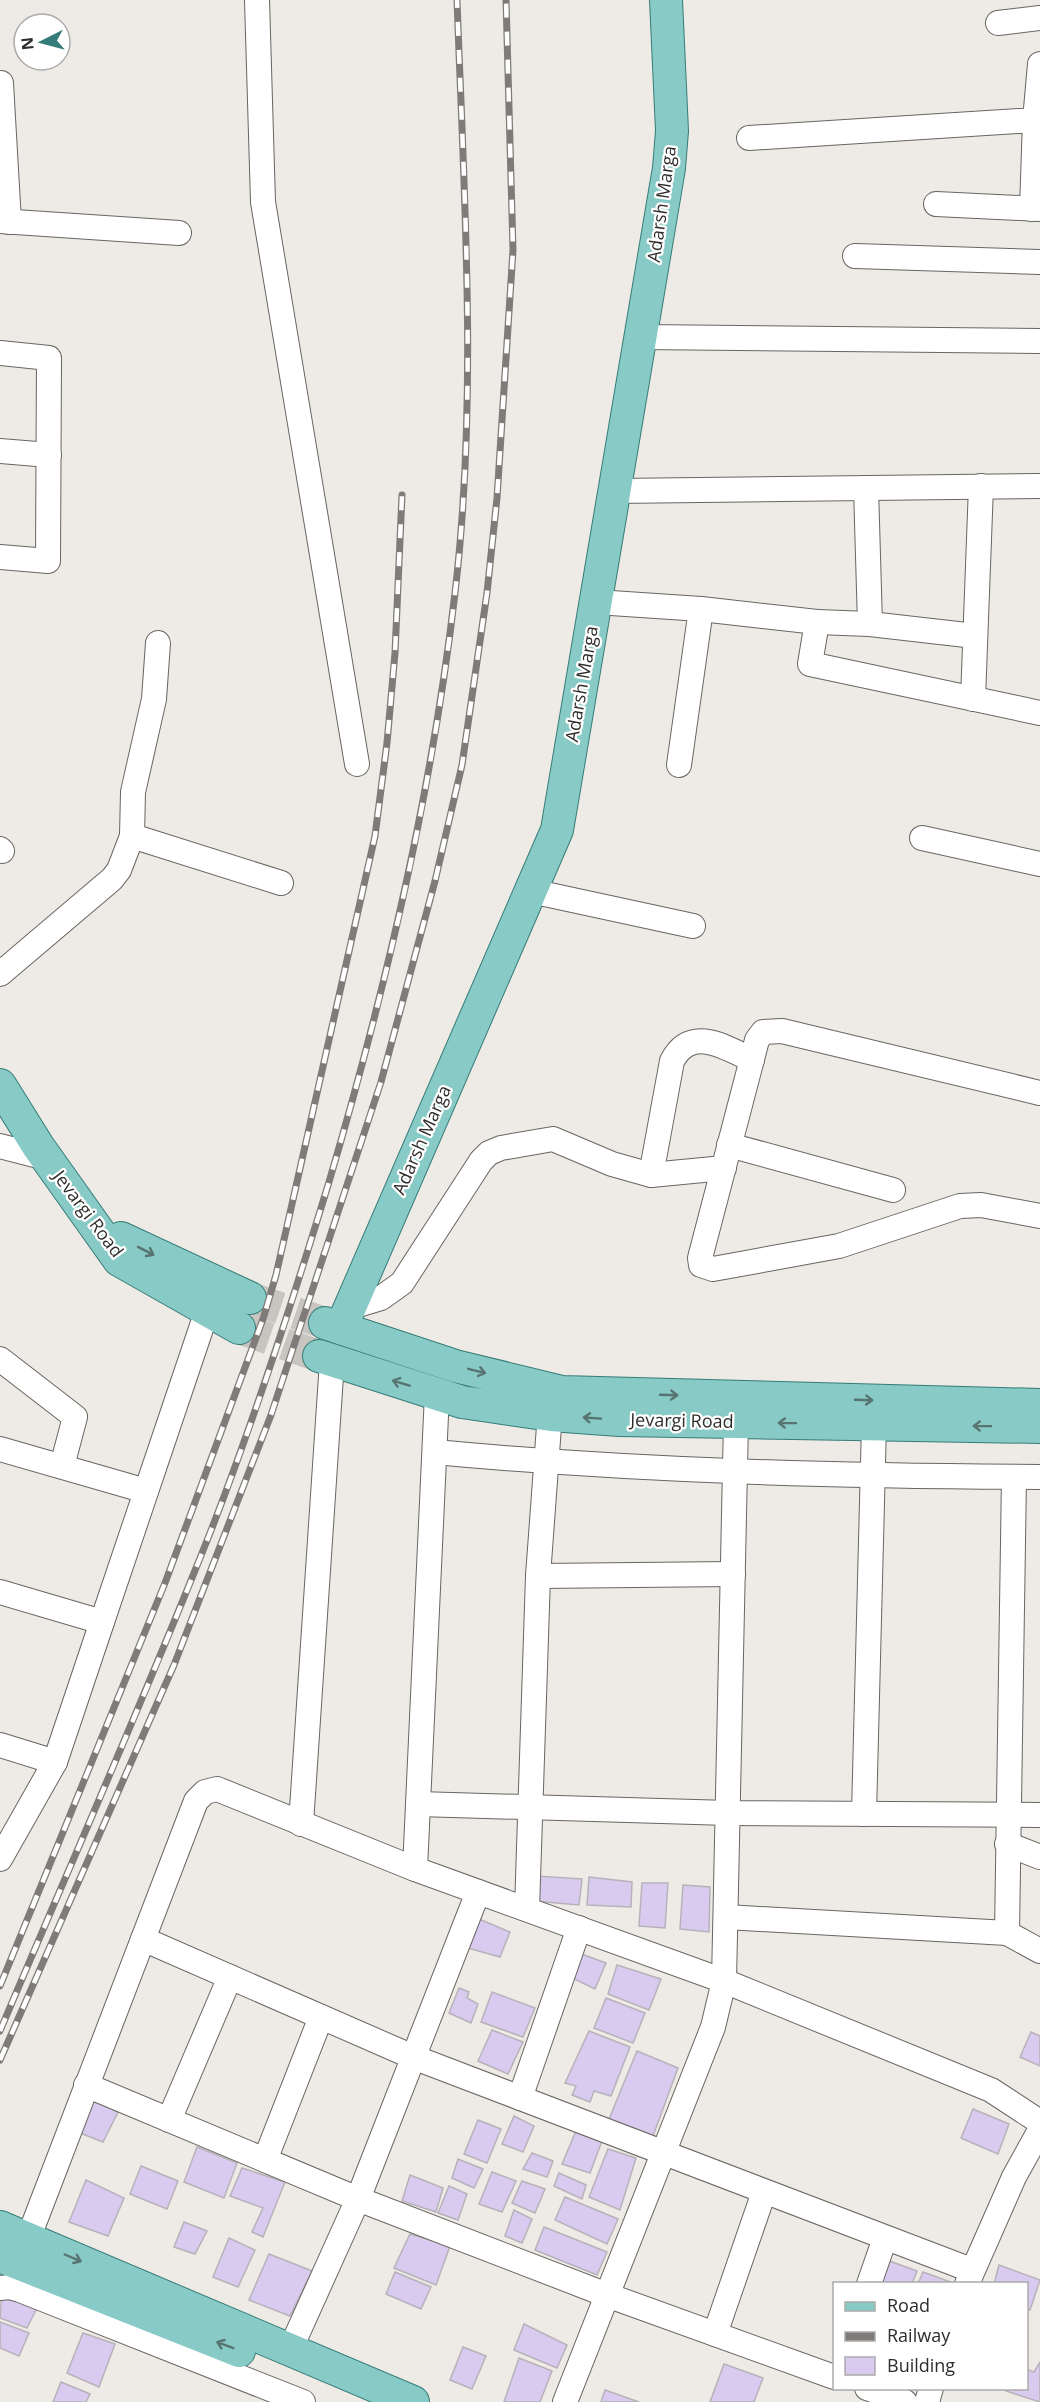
<svg xmlns="http://www.w3.org/2000/svg" width="1040" height="2402" font-family="'Open Sans',sans-serif">
<style>
.building{fill:#d9caf0;stroke:#b5b3b9;stroke-width:1.5}
.lines{fill:none;stroke-linecap:round;stroke-linejoin:round}
.major-tunnel{stroke:#c8c4c0;stroke-width:32;stroke-dasharray:32 16;stroke-linecap:butt}
.minor-casing{stroke:#696561;stroke-width:26}
.major-casing{stroke:#357c77;stroke-width:34}
.minor{stroke:#fff;stroke-width:24}
.major{stroke:#88cac6;stroke-width:32}
.rail-casing{stroke:#7e7b78;stroke-width:7}
.rail{stroke:#fff;stroke-width:4.5;stroke-dasharray:14;stroke-linecap:butt}
.oneway{stroke:#577471}
.labels{text-anchor:middle;stroke-width:4.5;stroke-linejoin:round;paint-order:stroke}
.street-label{font-size:18px;fill:#2f2d2b;stroke:#fff}
</style>
<rect width="100%" height="100%" fill="#eeeae5"/>
<g class="building">
<polygon points="536,1876 582,1879 579,1905 534,1901"/>
<polygon points="589,1877 632,1882 631,1907 587,1905"/>
<polygon points="642,1883 668,1883 665,1928 639,1926"/>
<polygon points="683,1885 710,1887 709,1932 680,1929"/>
<polygon points="479,1919 510,1932 500,1957 468,1948"/>
<polygon points="576,1952 606,1963 595,1989 566,1975"/>
<polygon points="617,1965 661,1979 649,2010 608,1994"/>
<polygon points="459,1988 469,1992 467,1998 478,2004 471,2023 449,2013"/>
<polygon points="492,1992 535,2008 523,2037 481,2022"/>
<polygon points="606,1998 645,2013 633,2043 594,2028"/>
<polygon points="492,2030 523,2042 508,2074 478,2061"/>
<polygon points="589,2031 630,2047 611,2096 594,2091 590,2102 572,2095 576,2086 565,2083"/>
<polygon points="1031,2032 1040,2036 1040,2066 1020,2057"/>
<polygon points="637,2051 678,2068 653,2136 609,2119"/>
<polygon points="87,2098 118,2112 103,2142 75,2131"/>
<polygon points="973,2109 1009,2124 998,2154 961,2138"/>
<polygon points="514,2116 534,2126 523,2152 502,2144"/>
<polygon points="478,2120 501,2129 487,2163 464,2154"/>
<polygon points="576,2131 602,2141 590,2173 562,2164"/>
<polygon points="197,2147 237,2163 224,2198 184,2182"/>
<polygon points="608,2149 636,2158 620,2210 589,2197"/>
<polygon points="532,2153 553,2161 547,2177 523,2169"/>
<polygon points="458,2159 483,2169 474,2188 452,2178"/>
<polygon points="141,2166 178,2181 167,2209 130,2194"/>
<polygon points="242,2168 285,2182 263,2237 252,2232 263,2208 230,2196"/>
<polygon points="492,2172 516,2181 502,2212 479,2204"/>
<polygon points="559,2173 586,2185 582,2199 554,2186"/>
<polygon points="410,2175 443,2188 436,2212 402,2201"/>
<polygon points="86,2180 124,2198 108,2236 69,2222"/>
<polygon points="522,2181 545,2189 535,2213 512,2203"/>
<polygon points="449,2186 467,2194 458,2220 438,2213"/>
<polygon points="565,2197 618,2219 607,2244 555,2220"/>
<polygon points="514,2210 532,2219 522,2243 505,2236"/>
<polygon points="184,2222 207,2231 195,2254 174,2247"/>
<polygon points="544,2227 607,2252 597,2275 535,2250"/>
<polygon points="410,2234 450,2246 436,2285 394,2268"/>
<polygon points="229,2238 255,2250 238,2287 213,2277"/>
<polygon points="269,2254 312,2271 290,2316 249,2300"/>
<polygon points="884,2259 917,2271 912,2284 875,2284"/>
<polygon points="999,2265 1040,2280 1030,2310 1026,2309 1026,2284 994,2284"/>
<polygon points="395,2272 431,2287 421,2309 386,2294"/>
<polygon points="923,2272 956,2284 918,2284"/>
<polygon points="2,2292 38,2306 27,2328 0,2318"/>
<polygon points="0,2322 29,2333 19,2356 0,2348"/>
<polygon points="524,2324 567,2345 557,2368 514,2350"/>
<polygon points="83,2333 115,2344 99,2387 67,2373"/>
<polygon points="463,2347 486,2356 472,2389 450,2380"/>
<polygon points="519,2358 552,2371 540,2402 504,2402"/>
<polygon points="1040,2362 1040,2402 1006,2391 1006,2388 1026,2388 1026,2369 1034,2372"/>
<polygon points="724,2364 763,2378 754,2402 710,2402"/>
<polygon points="61,2382 90,2394 86,2402 53,2402"/>
<polygon points="605,2390 639,2402 601,2402"/>
</g>
<g class="lines">
<g class="major-tunnel">
<polyline points="250,1298 325,1323"/>
<polyline points="239,1328 319,1356"/>
</g>
<defs>
<g id="minor">
<polyline points="257,0 263,202 357,764"/>
<polyline points="998,23 1040,18"/>
<polyline points="1,83 9,222"/>
<polyline points="749,138 1035,120 1040,64"/>
<polyline points="936,204 1040,209"/>
<polyline points="1032,209 1035,120"/>
<polyline points="0,221 179,233"/>
<polyline points="855,256 1040,262"/>
<polyline points="641,337 1040,341"/>
<polyline points="0,353 49,358 48,561 0,557"/>
<polyline points="0,451 49,455"/>
<polyline points="866,488 870,624"/>
<polyline points="614,491 1040,486"/>
<polyline points="596,602 701,609 679,765"/>
<polyline points="701,609 817,622 810,664 1040,713"/>
<polyline points="817,622 870,624 975,636"/>
<polyline points="973,699 981,486"/>
<polyline points="132,836 133,792 154,699 158,643"/>
<polyline points="922,838 1040,864"/>
<polyline points="0,849 2,851"/>
<polyline points="531,891 693,926"/>
<polyline points="0,974 112,879 119,870 132,836 281,883"/>
<polyline points="1040,1093 782,1031 763,1032 757,1040 700,1258 701,1265 713,1269 839,1246 960,1206 981,1205 1040,1216"/>
<polyline points="729,1145 893,1190"/>
<polyline points="0,1146 46,1158"/>
<path d="M651,1175L672,1061C691,1025 725,1047 752,1060"/>
<polyline points="351,1307 381,1298 402,1283 481,1161 489,1153 501,1148 553,1139 612,1164 651,1175 724,1168"/>
<polyline points="0,1359 75,1417 62,1466"/>
<polyline points="0,1449 146,1491"/>
<path d="M435,1452C636,1471 838,1476 1040,1477"/>
<polyline points="538,1576 733,1574"/>
<polyline points="0,1592 102,1622 207,1311"/>
<polyline points="0,1745 55,1762"/>
<polyline points="418,1804 729,1813 1040,1815"/>
<polyline points="864,1814 874,1424"/>
<polyline points="301,1824 332,1361"/>
<polyline points="1007,1844 1040,1857"/>
<polyline points="0,1859 55,1762 102,1622"/>
<polyline points="415,1869 437,1394"/>
<polyline points="527,1909 538,1576 551,1399"/>
<polyline points="726,1917 1007,1933 1014,1477"/>
<polyline points="1007,1933 1040,1951"/>
<polyline points="143,1939 413,2057 971,2270"/>
<polyline points="86,2085 358,2199 607,2295 834,2377"/>
<polyline points="520,2098 579,1928"/>
<polyline points="169,2120 230,1977"/>
<polyline points="265,2160 321,2017"/>
<polyline points="28,2239 196,1801 205,1792 217,1789 415,1869 724,1981 991,2090 1040,2122"/>
<polyline points="869,2284 885,2238"/>
<polyline points="967,2284 1014,2177 1040,2130"/>
<polyline points="0,2288 9,2287 20,2290 303,2402"/>
<polyline points="715,2334 764,2192"/>
<polyline points="290,2350 358,2199 478,1892"/>
<polyline points="867,2388 905,2402"/>
<polyline points="565,2402 713,2027 724,1981 736,1422"/>
<polyline points="927,2402 931,2388"/>
</g>
<g id="major">
<polyline points="0,1085 38,1146 119,1260 239,1328"/>
<polyline points="121,1238 250,1298"/>
<polyline points="325,1323 455,1366 562,1392 1040,1405"/>
<polyline points="341,1328 557,830 669,168 672,131 666,0"/>
<polyline points="319,1356 462,1402 551,1415 619,1420 1040,1427"/>
<polyline points="0,2227 413,2402"/>
<polyline points="0,2256 239,2351"/>
</g>
</defs>
<use href="#minor" class="minor-casing"/>
<use href="#major" class="major-casing"/>
<use href="#minor" class="minor"/>
<use href="#major" class="major"/>
<defs>
<g id="rail">
<polyline points="0,1986 165,1583 263,1319 276,1275 375,836 387,743 395,653 402,495"/>
<path d="M0,2031C70,1865 144,1700 210,1533C255,1418 293,1300 329,1182C386,989 432,793 455,593C478,396 464,197 457,0"/>
<polyline points="0,2060 174,1665 271,1415 381,1082 435,881 462,765 487,593 497,498 513,250 506,0"/>
</g>
</defs>
<use href="#rail" class="rail-casing"/>
<use href="#rail" class="rail"/>
</g>
<defs><path id="oneway-shaft" d="M-6 0H5M1.5-3L5.5 0L1.5 3" fill="none" stroke-width="1.6" stroke-linecap="round" stroke-linejoin="round" transform="scale(1.5)"/></defs>
<g class="oneway">
<use href="#oneway-shaft" transform="translate(146 1251) rotate(27)"/>
<use href="#oneway-shaft" transform="translate(477 1371) rotate(14)"/>
<use href="#oneway-shaft" transform="translate(401 1383) rotate(-163)"/>
<use href="#oneway-shaft" transform="translate(669 1395) rotate(2)"/>
<use href="#oneway-shaft" transform="translate(864 1400) rotate(2)"/>
<use href="#oneway-shaft" transform="translate(592 1418) rotate(-176)"/>
<use href="#oneway-shaft" transform="translate(787 1423) rotate(-179)"/>
<use href="#oneway-shaft" transform="translate(982 1426) rotate(-179)"/>
<use href="#oneway-shaft" transform="translate(73 2258) rotate(23)"/>
<use href="#oneway-shaft" transform="translate(225 2345) rotate(-160)"/>
</g>
<g class="labels">
<g class="street-label">
<text transform="translate(662 204) rotate(-82)" y="6">Adarsh Marga</text>
<text transform="translate(582 684) rotate(-80)" y="6">Adarsh Marga</text>
<text transform="translate(422 1140) rotate(-66)" y="6">Adarsh Marga</text>
<text transform="translate(88 1214) rotate(53)" y="6">Jevargi Road</text>
<text transform="translate(682 1421) rotate(1)" y="6">Jevargi Road</text>
</g>
</g>
<rect x="833" y="2282" width="195" height="108" fill="#ffffff" stroke="#acabaa" stroke-width="1.5"/>
<rect x="845" y="2302" width="30" height="9" fill="#88cac6" stroke="#acabaa" stroke-width="1.5"/>
<text x="887" y="2312" font-size="18" fill="#2f2d2b">Road</text>
<rect x="845" y="2332" width="30" height="9" fill="#7e7b78" stroke="#acabaa" stroke-width="1.5"/>
<text x="887" y="2342" font-size="18" fill="#2f2d2b">Railway</text>
<rect x="845" y="2357" width="30" height="18" fill="#d9caf0" stroke="#acabaa" stroke-width="1.5"/>
<text x="887" y="2372" font-size="18" fill="#2f2d2b">Building</text>
<g transform="translate(42 42) rotate(264)"><circle r="28" fill="#ffffff" stroke="#acabaa" stroke-width="1.5"/>
<path d="M0-4.5L10 22L0 15L-10 22Z" fill="#337c79"/>
<text y="-9" font-size="16" font-weight="bold" text-anchor="middle" fill="#2f2d2b">N</text>
</g>
</svg>
